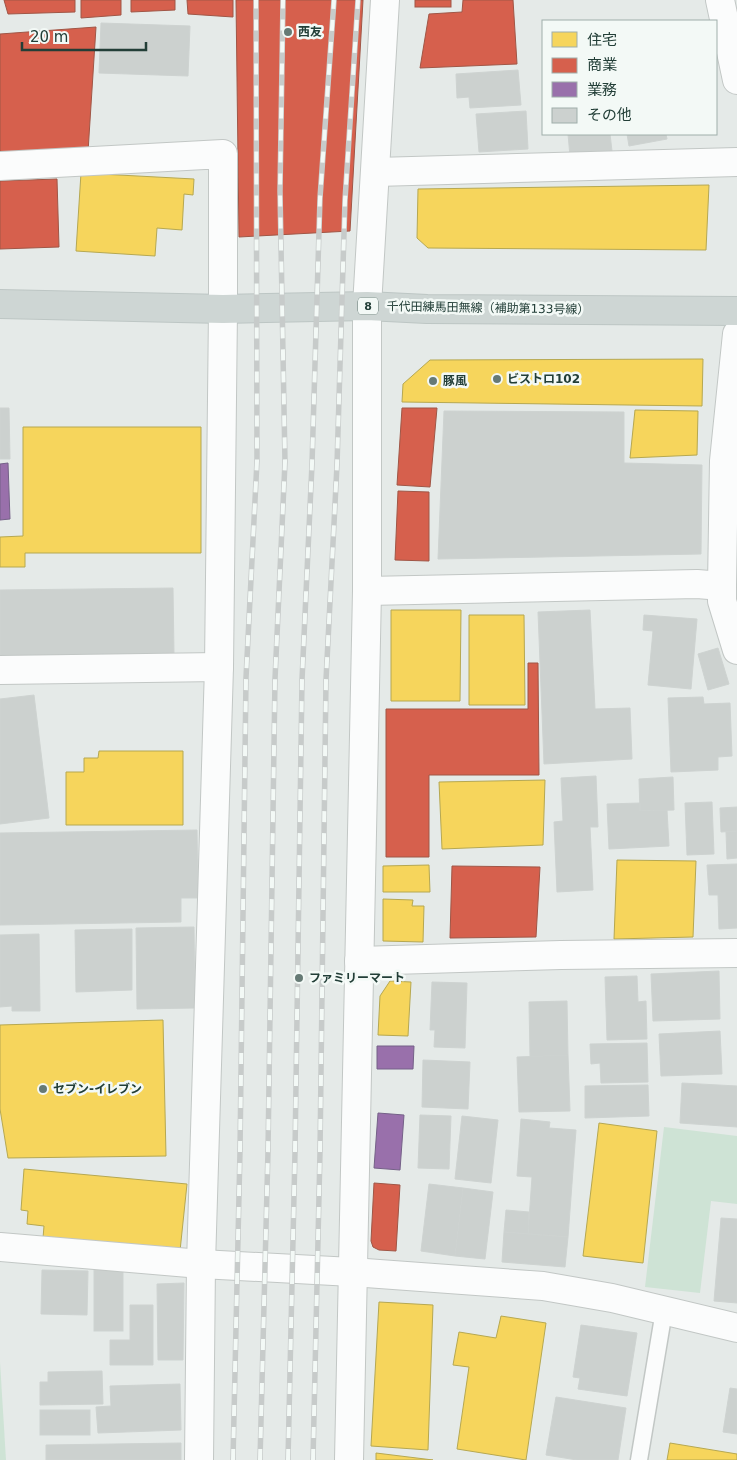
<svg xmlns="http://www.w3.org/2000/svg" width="737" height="1460" font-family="'DejaVu Sans','Noto Sans JP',sans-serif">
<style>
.green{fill:#cee3d5}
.homes{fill:#f6d55c;stroke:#b6a851}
.shops{fill:#d6604d;stroke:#a05646}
.offices{fill:#9970ab;stroke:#756188}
.building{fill:#ccd1cf;stroke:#ced3d1}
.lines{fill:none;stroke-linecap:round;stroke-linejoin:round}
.service-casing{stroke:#c2c7c5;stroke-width:19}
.minor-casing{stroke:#c2c7c5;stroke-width:30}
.primary-casing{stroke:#bdc6c4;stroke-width:30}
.service{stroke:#fbfcfc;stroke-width:16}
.minor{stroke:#fbfcfc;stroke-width:28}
.primary{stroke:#ced6d4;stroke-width:28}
.rail-casing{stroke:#c7cbca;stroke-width:5.5}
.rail{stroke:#f3f9f6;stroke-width:4;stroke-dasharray:11;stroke-linecap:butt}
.poi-dot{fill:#667a75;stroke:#f3f9f6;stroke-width:2}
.labels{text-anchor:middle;stroke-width:5;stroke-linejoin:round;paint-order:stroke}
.shield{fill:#f3f9f6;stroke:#617670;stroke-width:1}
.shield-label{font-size:11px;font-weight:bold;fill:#223e37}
.poi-label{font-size:12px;font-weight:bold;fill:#223e37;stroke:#f3f9f6;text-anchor:start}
.street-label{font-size:12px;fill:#223e37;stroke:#f3f9f6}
</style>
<rect width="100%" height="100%" fill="#e5eae8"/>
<g class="green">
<polygon points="664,1127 737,1136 737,1204 711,1201 700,1293 645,1287"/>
<polygon points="0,1362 6,1460 0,1460"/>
</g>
<g class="homes">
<polygon points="81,173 194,179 193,195 184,194 182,230 157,228 155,256 76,251"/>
<polygon points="709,185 706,250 428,248 417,238 418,189"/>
<polygon points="703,359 702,406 402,402 403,384 430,360"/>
<polygon points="635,410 698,411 697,455 630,458"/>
<polygon points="23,427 201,427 201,553 25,553 25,567 0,567 0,537 23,536"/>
<polygon points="391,610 461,610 460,701 391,701"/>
<polygon points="469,615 524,615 525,705 469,705"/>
<polygon points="99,751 183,751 183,825 66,825 66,772 84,772 84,758 98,758"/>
<polygon points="545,780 543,845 442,849 439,782"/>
<polygon points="617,860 696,861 693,937 614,939"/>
<polygon points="429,865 430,892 383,892 383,866"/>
<polygon points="383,899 413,900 412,906 424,906 423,942 383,941"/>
<polygon points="390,981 411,982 408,1036 378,1035 380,996"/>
<polygon points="163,1020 166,1156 8,1158 0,1109 0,1025"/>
<polygon points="599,1123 657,1131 643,1263 583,1256"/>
<polygon points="24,1169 187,1184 180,1251 43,1238 44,1226 27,1224 28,1211 21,1210"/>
<polygon points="379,1302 433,1305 428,1450 371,1446"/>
<polygon points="501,1316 546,1323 526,1460 457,1449 469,1367 453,1365 459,1332 496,1338"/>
<polygon points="670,1443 737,1454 737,1460 667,1460"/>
<polygon points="376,1453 433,1460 376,1460"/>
</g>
<g class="shops">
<polygon points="4,0 75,0 75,12 8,14"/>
<polygon points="81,0 121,0 121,15 81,18"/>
<polygon points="131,0 175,0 175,10 131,12"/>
<polygon points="187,0 233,0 233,17 188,14"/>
<polygon points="236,0 363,0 350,231 239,237"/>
<rect x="415" y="0" width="36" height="7"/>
<polygon points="463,0 513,0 517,64 420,68 429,14 462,12"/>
<polygon points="96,27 88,152 0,156 0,34"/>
<polygon points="57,179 59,247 0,249 0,181"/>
<polygon points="402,408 437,408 430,487 397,485"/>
<polygon points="398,491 429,492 429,561 395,560"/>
<polygon points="528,663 538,663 539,775 429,775 429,857 386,857 386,709 528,709"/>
<polygon points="452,866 540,867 536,937 450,938"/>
<polygon points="374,1183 400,1185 396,1251 379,1250 373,1247 371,1241"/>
</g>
<g class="offices">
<polygon points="8,463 10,519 0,520 0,464"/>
<polygon points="377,1046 414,1046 413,1069 377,1069"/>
<polygon points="378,1113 404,1115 400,1170 374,1168"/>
</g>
<g class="building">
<polygon points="101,23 190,26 188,76 99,73"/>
<polygon points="518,70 521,105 470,108 469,97 457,98 456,74"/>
<polygon points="526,111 528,149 479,152 476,114"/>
<polygon points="568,134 610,134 612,151 570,156"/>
<polygon points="627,134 666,134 667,139 629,146"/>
<polygon points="0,408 9,408 10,459 0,459"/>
<polygon points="444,411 624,412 624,463 702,465 701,554 438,559"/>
<polygon points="173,588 174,655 0,657 0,590"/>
<polygon points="590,610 595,709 630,708 632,759 544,764 538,612"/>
<polygon points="644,615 697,619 691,689 648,685 653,631 643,630"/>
<polygon points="718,648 729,684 708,690 698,654"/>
<polygon points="34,695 49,818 0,824 0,699"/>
<polygon points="703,697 704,704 730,703 732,756 718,757 718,770 671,772 668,698"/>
<polygon points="596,776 598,827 590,827 593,890 557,892 554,822 563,821 561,778"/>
<polygon points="673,777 674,810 640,811 639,779"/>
<polygon points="712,802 714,854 687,855 685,803"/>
<polygon points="640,803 640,811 667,810 669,846 609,849 607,804"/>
<polygon points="737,807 737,831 721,832 720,808"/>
<polygon points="197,830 198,898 181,898 181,922 0,925 0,833"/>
<polygon points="737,831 737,858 727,859 726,832"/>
<polygon points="737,864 737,928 719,929 718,895 709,895 707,865"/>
<polygon points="194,927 195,1008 137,1009 136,928"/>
<polygon points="132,929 132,990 76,992 75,930"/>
<polygon points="39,934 40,1011 12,1011 12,1006 0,1007 0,935"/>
<polygon points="719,971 720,1019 653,1021 651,974"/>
<polygon points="637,976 638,1002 646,1001 647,1039 607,1040 605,977"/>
<polygon points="432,982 467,983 465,1048 434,1047 435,1030 430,1030"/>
<polygon points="567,1001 568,1055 530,1057 529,1002"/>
<polygon points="720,1031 722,1074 661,1076 659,1034"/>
<polygon points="647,1043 648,1082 601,1083 600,1063 591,1064 590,1044"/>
<polygon points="568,1055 570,1111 519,1112 517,1057"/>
<polygon points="423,1060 470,1062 468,1109 422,1107"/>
<polygon points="682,1083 737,1086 737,1127 680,1123"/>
<polygon points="648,1085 649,1116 585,1118 585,1086"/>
<polygon points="420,1115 451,1116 449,1169 418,1168"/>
<polygon points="462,1116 498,1120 491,1183 455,1179"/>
<polygon points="521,1119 550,1122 549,1128 576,1130 568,1237 528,1234 532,1177 517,1176"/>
<polygon points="429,1184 463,1188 455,1256 421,1251"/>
<polygon points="463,1188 493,1192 485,1259 455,1256"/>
<polygon points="506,1210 529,1212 528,1234 504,1232"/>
<polygon points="721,1218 737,1219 737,1303 714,1301"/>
<polygon points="504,1232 568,1237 565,1267 502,1262"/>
<polygon points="42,1270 88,1271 87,1315 41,1314"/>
<rect x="94" y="1270" width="29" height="61"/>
<polygon points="184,1283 183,1360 158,1360 157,1284"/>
<polygon points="130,1305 153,1305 153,1365 110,1365 110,1340 130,1340"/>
<polygon points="581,1325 637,1333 627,1396 578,1389 580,1378 573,1377"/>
<polygon points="102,1371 103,1404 40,1405 40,1382 48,1382 48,1372"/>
<polygon points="180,1384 181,1430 98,1433 96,1407 111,1406 110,1386"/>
<polygon points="730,1388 737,1389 737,1434 723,1432"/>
<polygon points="556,1397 626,1408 618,1460 577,1460 546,1455"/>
<rect x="40" y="1410" width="50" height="25"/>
<polygon points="181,1443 181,1460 46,1460 46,1445"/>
</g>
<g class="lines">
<defs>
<polyline id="service" points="639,1460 664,1311"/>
<g id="minor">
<polyline points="720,0 737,80"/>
<polyline points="0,166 223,154 223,309 219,667 201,1264 199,1460"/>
<polyline points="376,172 737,162"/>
<polyline points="737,334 724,461 722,586 722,601 737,650"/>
<polyline points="367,591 697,584 722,586"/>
<polyline points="0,670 219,667"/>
<polyline points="359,961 561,955 737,953"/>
<polyline points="0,1247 201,1264 352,1272 543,1286 612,1298 737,1328"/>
<polyline points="349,1460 367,591 367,306 385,0"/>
</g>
<polyline id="primary" points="0,304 223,309 367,306 427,309 737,311"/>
</defs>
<use href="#service" class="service-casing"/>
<use href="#minor" class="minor-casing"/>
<use href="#primary" class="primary-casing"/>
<use href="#service" class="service"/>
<use href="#minor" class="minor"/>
<use href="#primary" class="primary"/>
<defs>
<g id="rail">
<polyline points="233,1460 240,1151 246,678 257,461 256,0"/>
<polyline points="260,1460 268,1151 275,679 285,462 280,191 283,0"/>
<polyline points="288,1460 295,1152 302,680 312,464 320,198 334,0"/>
<polyline points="313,1460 320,1152 326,680 337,465 345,200 358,0"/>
</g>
</defs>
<use href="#rail" class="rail-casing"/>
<use href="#rail" class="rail"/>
</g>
<g class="poi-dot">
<circle cx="288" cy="32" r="5"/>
<circle cx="497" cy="379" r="5"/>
<circle cx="433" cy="381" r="5"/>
<circle cx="299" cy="978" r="5"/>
<circle cx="43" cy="1089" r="5"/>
</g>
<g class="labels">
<rect class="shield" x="358" y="297.5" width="20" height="17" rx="4"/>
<g class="shield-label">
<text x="368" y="310">8</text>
</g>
<g class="poi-label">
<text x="298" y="36">西友</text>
<text x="507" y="383">ビストロ102</text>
<text x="443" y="385">豚風</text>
<text x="309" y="982">ファミリーマート</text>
<text x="53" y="1093">セブン-イレブン</text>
</g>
<g class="street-label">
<text transform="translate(488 308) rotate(1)" y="4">千代田練馬田無線（補助第133号線）</text>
</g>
</g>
<rect x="542" y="20" width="175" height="115" fill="#f3f9f6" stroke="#9faeaa"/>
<rect x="552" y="32" width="25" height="15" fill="#f6d55c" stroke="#9faeaa"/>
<text x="587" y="45" font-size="15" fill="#223e37">住宅</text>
<rect x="552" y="58" width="25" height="15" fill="#d6604d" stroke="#9faeaa"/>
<text x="587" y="70" font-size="15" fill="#223e37">商業</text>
<rect x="552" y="82" width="25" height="15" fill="#9970ab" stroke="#9faeaa"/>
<text x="587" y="95" font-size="15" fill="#223e37">業務</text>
<rect x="552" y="108" width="25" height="15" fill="#ccd1cf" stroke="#9faeaa"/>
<text x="587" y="120" font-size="15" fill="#223e37">その他</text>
<path d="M22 42v8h124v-8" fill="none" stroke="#223e37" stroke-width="2.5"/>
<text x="30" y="42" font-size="15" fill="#223e37" stroke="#f3f9f6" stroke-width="4" paint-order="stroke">20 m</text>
</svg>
